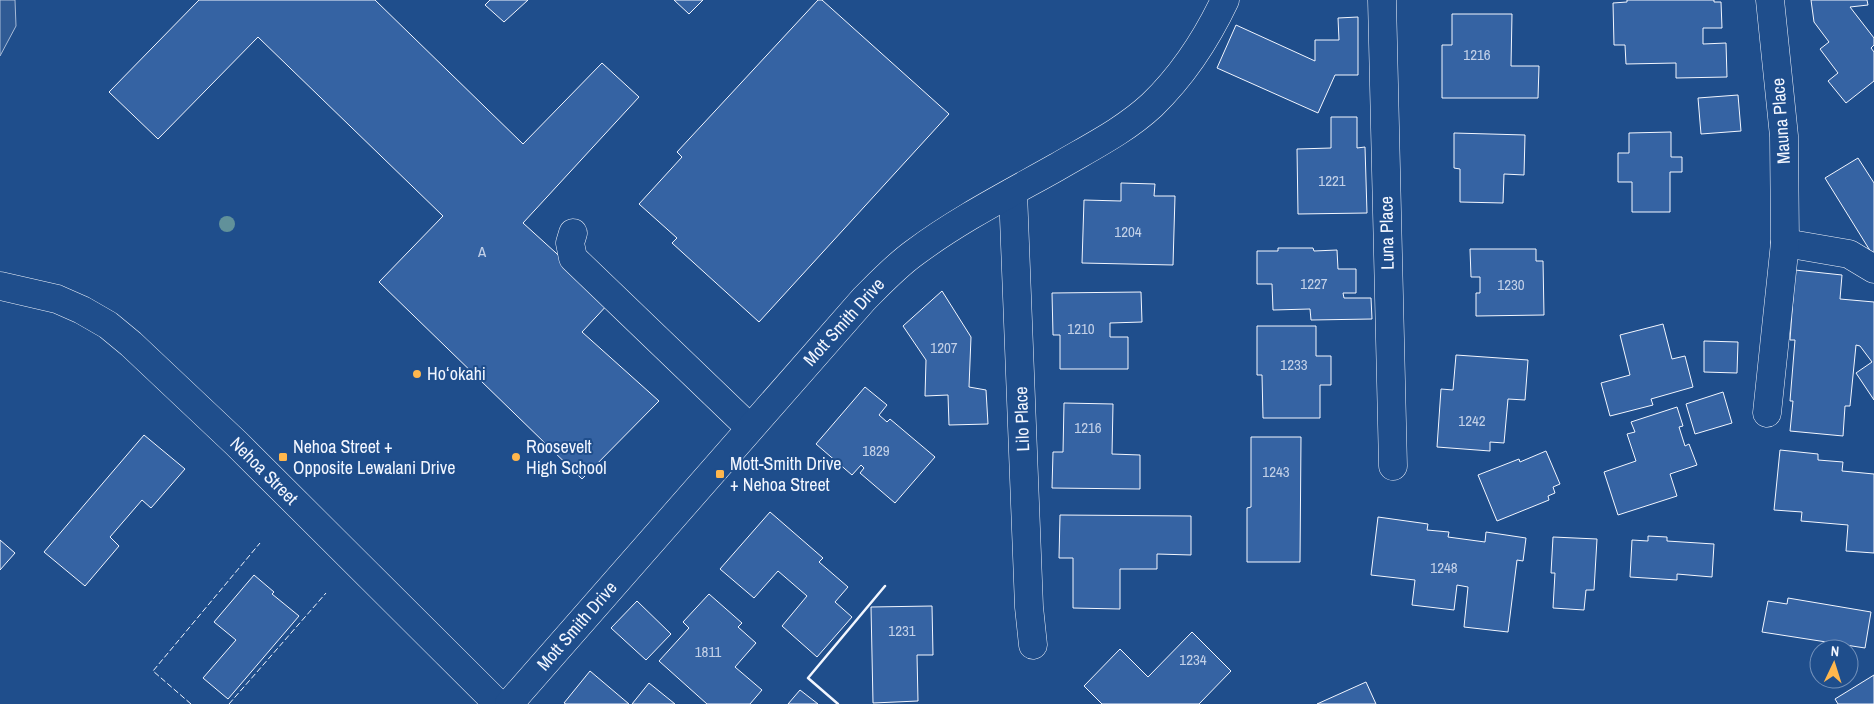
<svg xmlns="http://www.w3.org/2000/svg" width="1874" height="704" font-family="'Archivo Narrow',sans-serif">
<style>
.grass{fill:#305b95;stroke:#a8bbd7}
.building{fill:#3563a3;stroke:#f2f6ff}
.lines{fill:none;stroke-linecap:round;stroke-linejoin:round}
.minor-casing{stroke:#f2f6ff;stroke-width:29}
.minor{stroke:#1f4e8c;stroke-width:28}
.fence{stroke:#f2f6ff;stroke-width:1;stroke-dasharray:6 2.5;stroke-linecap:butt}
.wall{stroke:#f2f6ff;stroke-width:2.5}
.tree{fill:#61919a}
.poi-dot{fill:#ffb74d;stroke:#1f4e8c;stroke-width:2}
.labels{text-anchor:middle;stroke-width:4;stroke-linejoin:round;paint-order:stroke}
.number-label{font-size:15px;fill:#c3d1e8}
.street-label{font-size:18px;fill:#f2f6ff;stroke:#1f4e8c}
.poi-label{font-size:18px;fill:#f2f6ff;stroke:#1f4e8c;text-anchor:start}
</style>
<rect width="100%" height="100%" fill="#1f4e8c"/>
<polygon class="grass" points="0,0 15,0 16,26 0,56"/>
<g class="building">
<polygon points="199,0 375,0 523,144 602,63 639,97 523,223 610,302 582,332 659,401 582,479 379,282 443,216 258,37 158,139 109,92"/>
<polygon points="490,0 528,0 504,22 485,5"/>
<polygon points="674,0 703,0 689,14"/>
<polygon points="818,0 822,0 949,114 759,322 672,243 677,238 639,204 682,157 677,152"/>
<polygon points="1627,0 1714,0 1714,2 1721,2 1722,28 1703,28 1703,44 1726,43 1727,77 1676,78 1676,63 1626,64 1625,45 1614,45 1613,3 1627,2"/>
<polygon points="1811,0 1867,0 1868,5 1850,7 1874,38 1874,45 1871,48 1874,52 1874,81 1846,103 1828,81 1838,73 1820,49 1829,42 1814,22"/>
<polygon points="1452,14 1512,14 1511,66 1539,66 1538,98 1442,98 1442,45 1452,45"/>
<polygon points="1358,17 1358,75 1335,75 1318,113 1217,68 1236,25 1315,61 1315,40 1339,40 1338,18"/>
<polygon points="1738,95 1741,131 1701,134 1698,98"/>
<polygon points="1331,117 1357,117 1357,148 1365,147 1367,213 1298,214 1297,149 1331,148"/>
<polygon points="1671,132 1671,157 1682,157 1682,172 1670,172 1670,212 1632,212 1632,182 1618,182 1618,153 1629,153 1629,133"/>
<polygon points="1454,133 1525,135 1524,175 1504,174 1503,203 1460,202 1460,169 1454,168"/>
<polygon points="1858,158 1874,183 1874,257 1825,178"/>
<polygon points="1121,183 1155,184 1154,196 1175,196 1173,265 1082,263 1084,200 1121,201"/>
<polygon points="1278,248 1313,248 1314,251 1337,250 1338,269 1356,269 1356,293 1343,293 1344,298 1371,298 1372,319 1311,320 1310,309 1273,310 1272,284 1257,284 1257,251 1278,251"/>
<polygon points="1470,249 1536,249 1536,261 1543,261 1544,315 1476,316 1476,293 1480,293 1480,277 1471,277"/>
<polygon points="1795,270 1842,275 1840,299 1874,302 1874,400 1856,373 1872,362 1860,346 1856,345 1850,406 1845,406 1843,436 1790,431 1793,401 1790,401 1795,340 1790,340"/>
<polygon points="942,291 971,337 969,387 986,390 988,424 949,425 948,395 925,396 926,360 903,326"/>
<polygon points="1141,292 1142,322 1110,323 1110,337 1128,337 1128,369 1060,369 1060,335 1053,335 1052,293"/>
<polygon points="1663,324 1672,359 1685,356 1693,387 1651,399 1653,405 1610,416 1601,383 1630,375 1620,335"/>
<polygon points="1257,326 1316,326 1316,356 1331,356 1331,385 1320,385 1320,418 1263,418 1262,375 1257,375"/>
<polygon points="1704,341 1738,342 1737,373 1704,372"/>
<polygon points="1456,355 1528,360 1525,400 1508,399 1504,443 1490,442 1490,451 1437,447 1441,389 1453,390"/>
<polygon points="865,387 887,405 879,415 887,422 890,419 935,457 895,503 860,473 864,468 861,465 852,475 816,444"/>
<polygon points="1723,392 1732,423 1695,434 1686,404"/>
<polygon points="1064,403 1113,404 1112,454 1140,455 1140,489 1052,488 1053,452 1063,452"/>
<polygon points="1677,407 1683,426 1679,427 1685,446 1689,444 1697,465 1670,474 1677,496 1618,515 1604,472 1636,461 1627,434 1635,432 1631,422"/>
<polygon points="144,435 185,469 151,508 142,500 110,537 119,546 85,586 44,552"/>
<polygon points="1251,437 1301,437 1300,562 1247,562 1247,508 1251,507"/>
<polygon points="1780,450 1818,454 1818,460 1843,462 1842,471 1874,474 1874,553 1846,551 1848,525 1801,521 1802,512 1774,510"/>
<polygon points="1546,451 1560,484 1553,487 1555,493 1548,496 1549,500 1497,521 1478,475 1519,459 1520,462"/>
<polygon points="770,512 823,558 819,562 848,587 835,602 852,617 817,657 782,626 807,596 778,571 754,598 720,569"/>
<polygon points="1060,515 1191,516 1191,555 1157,554 1157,569 1120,569 1120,609 1073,608 1073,558 1059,558"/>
<polygon points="1378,517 1428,524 1427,530 1449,532 1448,537 1485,542 1486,532 1526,538 1523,561 1517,560 1508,632 1464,627 1468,587 1457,585 1454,610 1412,605 1415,580 1371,575"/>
<polygon points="1648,536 1667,537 1667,541 1714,544 1712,577 1677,574 1677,580 1630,577 1632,540 1648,541"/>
<polygon points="1553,537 1597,539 1594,590 1586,590 1584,610 1553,608 1555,573 1551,573"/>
<polygon points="0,540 15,553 0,570"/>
<polygon points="254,575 274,592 272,594 299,616 228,699 203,678 236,640 214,622"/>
<polygon points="709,594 742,623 738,627 756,643 735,667 762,690 750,704 707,704 659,661 689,628 683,622"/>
<polygon points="1788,598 1871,612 1865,648 1762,632 1768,601 1787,604"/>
<polygon points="637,601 671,634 646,660 611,628"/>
<polygon points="932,606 933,655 917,655 918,701 873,703 871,607"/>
<polygon points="1192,632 1231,671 1199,704 1102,704 1084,686 1120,649 1148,677"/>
<polygon points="590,671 629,704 566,704 564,703"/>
<polygon points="1874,675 1874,704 1838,704 1835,699"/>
<polygon points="1366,682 1376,704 1317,704"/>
<polygon points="649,683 675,704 632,704"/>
<polygon points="800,690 818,704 788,704"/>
</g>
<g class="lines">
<defs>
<g id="minor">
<polyline points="1382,0 1393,466"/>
<polyline points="1013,192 1029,607 1033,645"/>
<polyline points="573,233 570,243 573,258 750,428"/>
<polyline points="1785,243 1849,254 1874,269"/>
<polyline points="0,286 57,299 82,310 108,325 131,344 237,444 498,704"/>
<polyline points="1767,413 1785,243 1784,136 1770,0"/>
<path d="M509,704L864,299C880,283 896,266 914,253C958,220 1009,194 1057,167C1089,148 1124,131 1152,105C1184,74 1206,40 1225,0"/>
</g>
</defs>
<use href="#minor" class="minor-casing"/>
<use href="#minor" class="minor"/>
<g class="fence">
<polyline points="191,704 153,671 260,543"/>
<polyline points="229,704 326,593"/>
</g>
<polyline class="wall" points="838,704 808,678 885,586"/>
</g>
<circle class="tree" cx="227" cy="224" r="8"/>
<g class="poi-dot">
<circle cx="417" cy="374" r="5"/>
<rect x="278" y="452" width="10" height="10" rx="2.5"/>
<circle cx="516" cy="457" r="5"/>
<rect x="715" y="469" width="10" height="10" rx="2.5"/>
</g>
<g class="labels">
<g class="number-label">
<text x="1477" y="60">1216</text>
<text x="1332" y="186">1221</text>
<text x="1128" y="237">1204</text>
<text x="482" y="257">A</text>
<text x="1314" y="289">1227</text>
<text x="1511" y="290">1230</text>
<text x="1081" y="334">1210</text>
<text x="944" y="353">1207</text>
<text x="1294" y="370">1233</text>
<text x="1472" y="426">1242</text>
<text x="1088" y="433">1216</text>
<text x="876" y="456">1829</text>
<text x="1276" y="477">1243</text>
<text x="1444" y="573">1248</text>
<text x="902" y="636">1231</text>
<text x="708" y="657">1811</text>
<text x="1193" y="665">1234</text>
</g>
<g class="street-label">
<text transform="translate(1781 121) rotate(-94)" y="6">Mauna Place</text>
<text transform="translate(1387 233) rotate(-91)" y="6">Luna Place</text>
<text transform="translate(844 322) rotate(-48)" y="6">Mott Smith Drive</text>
<text transform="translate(1022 419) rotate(-92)" y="6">Lilo Place</text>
<text transform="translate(264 471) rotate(45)" y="6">Nehoa Street</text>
<text transform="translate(577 626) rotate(-49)" y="6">Mott Smith Drive</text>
</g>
<g class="poi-label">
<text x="427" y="380">Hoʻokahi</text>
<text x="293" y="453">Nehoa Street +<tspan x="293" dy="21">Opposite Lewalani Drive</tspan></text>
<text x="526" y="453">Roosevelt<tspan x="526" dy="21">High School</tspan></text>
<text x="730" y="470">Mott-Smith Drive<tspan x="730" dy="21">+ Nehoa Street</tspan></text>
</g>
</g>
<g transform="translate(1834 664) rotate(4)"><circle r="24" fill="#1f4e8c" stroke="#7391ba"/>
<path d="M0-4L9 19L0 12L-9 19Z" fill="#ffb74d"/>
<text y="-8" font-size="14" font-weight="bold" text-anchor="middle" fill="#f2f6ff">N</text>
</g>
</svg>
